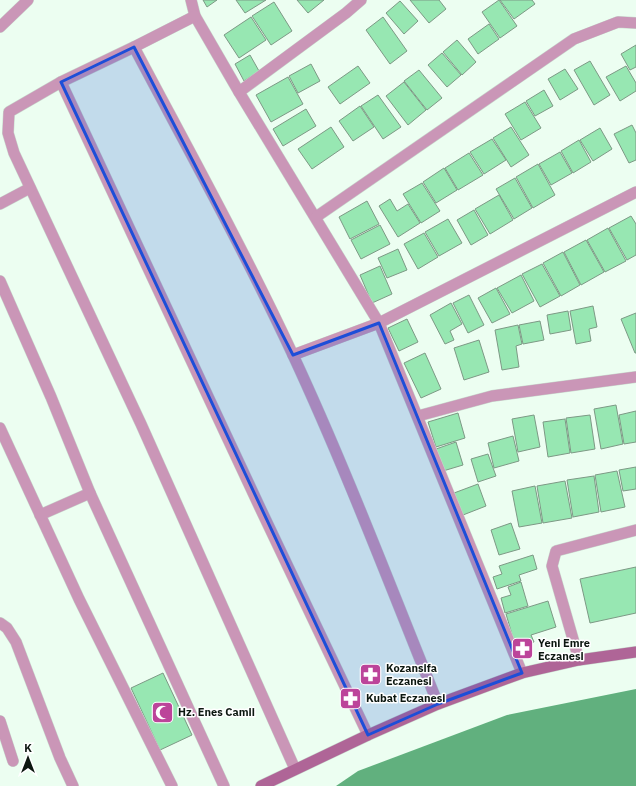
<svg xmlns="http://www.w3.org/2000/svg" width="636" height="786" font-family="'IBM Plex Sans',sans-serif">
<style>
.water{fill:#61b07e}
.building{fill:#97e7b2;stroke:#7d9985}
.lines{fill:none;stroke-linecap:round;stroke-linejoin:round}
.minor-casing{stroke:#c8d9cd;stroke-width:12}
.secondary-casing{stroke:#c8d9cd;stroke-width:12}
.minor{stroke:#ca96b7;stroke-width:11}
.secondary{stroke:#af6597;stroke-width:11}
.marked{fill:#1d4ed8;fill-opacity:0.2;stroke:#1d4ed8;stroke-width:3;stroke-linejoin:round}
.labels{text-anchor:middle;stroke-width:3;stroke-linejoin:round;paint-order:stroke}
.poi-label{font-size:11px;font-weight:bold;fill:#0c1710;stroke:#fff;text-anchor:start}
</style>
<rect width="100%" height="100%" fill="#ecfef1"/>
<polygon class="water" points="636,689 636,786 336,786 358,771 507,715"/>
<g class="building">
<polygon points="203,0 217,0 207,7"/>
<polygon points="236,0 266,0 245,13"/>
<polygon points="297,0 324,0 308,13"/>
<polygon points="410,0 439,0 446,9 429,23"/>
<polygon points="499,0 517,26 500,38 482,12"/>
<polygon points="500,0 532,0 535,4 514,19"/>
<polygon points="400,1 418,21 404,34 386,13"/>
<polygon points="274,2 292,31 271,45 252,16"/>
<polygon points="251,17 266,40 239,58 224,35"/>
<polygon points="383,17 407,51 390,64 366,30"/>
<polygon points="489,24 499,39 478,54 468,39"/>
<polygon points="457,40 476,62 462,75 443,52"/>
<polygon points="636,45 636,67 630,70 621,54"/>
<polygon points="442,53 461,75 447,87 428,65"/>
<polygon points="250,55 259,71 244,81 235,64"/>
<polygon points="590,61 610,95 594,105 574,70"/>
<polygon points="311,64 320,81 298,93 289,76"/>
<polygon points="358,66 370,83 340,104 328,87"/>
<polygon points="626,66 636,83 636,91 620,101 606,77"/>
<polygon points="565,69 578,89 560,100 548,79"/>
<polygon points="419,70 442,98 427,110 404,81"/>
<polygon points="288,77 303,104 271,122 256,95"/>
<polygon points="404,82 426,110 408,125 386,96"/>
<polygon points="544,90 553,106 535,116 526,101"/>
<polygon points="378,95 401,127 383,139 361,106"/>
<polygon points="525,102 541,128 521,140 505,114"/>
<polygon points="360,106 374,127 353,141 339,121"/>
<polygon points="306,109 316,126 283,146 273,129"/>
<polygon points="632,125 636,133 636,160 629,163 614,134"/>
<polygon points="331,127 344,147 312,169 298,149"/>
<polygon points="511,127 529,155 511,167 493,138"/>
<polygon points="600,128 612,149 593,161 580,140"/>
<polygon points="492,139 506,160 484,174 470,152"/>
<polygon points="579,140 591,162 573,173 561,151"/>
<polygon points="560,152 572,173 551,185 539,164"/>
<polygon points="469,153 483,175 458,190 445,168"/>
<polygon points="538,164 555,195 533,208 516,177"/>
<polygon points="444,168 457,190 436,203 423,182"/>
<polygon points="515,178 532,208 514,219 496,189"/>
<polygon points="422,183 440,211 421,223 403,194"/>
<polygon points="499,195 513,220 490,234 475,209"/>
<polygon points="390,199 397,211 408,204 420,223 398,237 379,206"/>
<polygon points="367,201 379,224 350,239 339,217"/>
<polygon points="474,210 488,235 471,245 457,220"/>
<polygon points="631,216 636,224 636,255 627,260 609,228"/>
<polygon points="448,219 462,243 439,256 425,232"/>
<polygon points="380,225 390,244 361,259 351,240"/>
<polygon points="608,228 626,261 605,272 587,240"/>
<polygon points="424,233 438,257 418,269 404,244"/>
<polygon points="586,240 604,272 581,285 564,252"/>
<polygon points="398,249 407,270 387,278 378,258"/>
<polygon points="563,252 580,285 561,296 543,263"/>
<polygon points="542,264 560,296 540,307 522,274"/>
<polygon points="380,266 392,294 372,303 360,275"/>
<polygon points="521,275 534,301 512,313 497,288"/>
<polygon points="496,288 510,314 492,323 478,298"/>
<polygon points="469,295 484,325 468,333 453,303"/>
<polygon points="451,303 462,324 450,331 454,340 445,344 430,315"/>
<polygon points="593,306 597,327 589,329 591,341 576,344 570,311"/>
<polygon points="568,311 571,330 550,334 547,315"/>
<polygon points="636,313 636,353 635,353 621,319"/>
<polygon points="407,319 418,342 399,351 388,328"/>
<polygon points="540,321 544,340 523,344 519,325"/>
<polygon points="518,325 522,344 516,346 519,367 502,370 495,330"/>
<polygon points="479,340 489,372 464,380 454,348"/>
<polygon points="425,353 441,389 421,398 404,363"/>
<polygon points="616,405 623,444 601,449 594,409"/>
<polygon points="636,411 636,442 624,444 619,415"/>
<polygon points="458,413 465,438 436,447 428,422"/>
<polygon points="534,415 540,447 518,452 512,419"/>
<polygon points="590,415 595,449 571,453 566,418"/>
<polygon points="565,419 570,453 548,457 543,422"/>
<polygon points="513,436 519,461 494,468 488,443"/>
<polygon points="456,442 463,465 443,471 436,449"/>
<polygon points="488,454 496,476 478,482 471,459"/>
<polygon points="636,467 636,489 623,491 619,470"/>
<polygon points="617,471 625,507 601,512 595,475"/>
<polygon points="594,476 599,512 573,517 567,480"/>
<polygon points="565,481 572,518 543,523 537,486"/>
<polygon points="478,484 486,506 463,515 454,493"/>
<polygon points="535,486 542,523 519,527 512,491"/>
<polygon points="511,523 520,549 499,555 491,530"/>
<polygon points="533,555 537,569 519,575 521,581 497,589 493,577 502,574 499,566"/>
<polygon points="636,567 636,613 590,623 580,579"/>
<polygon points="521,582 528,606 505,613 501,598 511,595 508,587"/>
<polygon points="548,601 556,627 531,635 534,642 516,648 506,614"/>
<polygon points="163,673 192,735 160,750 131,688"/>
</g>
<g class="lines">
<defs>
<g id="minor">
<polyline points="191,0 195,16 239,92 379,323 522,673"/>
<polyline points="195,16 134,47 61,82 9,112 8,133 14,153 141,424 295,769"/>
<polyline points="0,27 28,0"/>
<path d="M134,47C188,149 244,250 293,355C346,469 391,588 438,704"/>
<polyline points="61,82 262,512 368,735"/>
<polyline points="239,92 346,13 361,0"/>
<polyline points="0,204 30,188"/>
<polyline points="316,217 574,39 618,22 636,23"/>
<polyline points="0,281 51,397 90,493 224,786"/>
<polyline points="293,355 379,323 636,192"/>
<polyline points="418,416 492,396 636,377"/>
<polyline points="0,428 79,599 172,786"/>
<polyline points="40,515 90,493"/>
<polyline points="0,623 7,628 16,642 60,758 73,786"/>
<polyline points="579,660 552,566 556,551 636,530"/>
<polyline points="0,721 13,761"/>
</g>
<polyline id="secondary" points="261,786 368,735 438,704 522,673 579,660 636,652"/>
</defs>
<use href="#minor" class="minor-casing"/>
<use href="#secondary" class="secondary-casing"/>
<use href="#minor" class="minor"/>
<use href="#secondary" class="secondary"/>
</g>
<path class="marked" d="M134,47L293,355L379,323L522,673L438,704L368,735L61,82Z"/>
<defs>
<symbol id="pharmacy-square" viewBox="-11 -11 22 22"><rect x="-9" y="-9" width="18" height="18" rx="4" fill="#bc449a" stroke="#fff"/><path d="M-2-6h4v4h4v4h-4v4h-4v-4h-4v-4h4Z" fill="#fff"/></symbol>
<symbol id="mosque-square" viewBox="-11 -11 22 22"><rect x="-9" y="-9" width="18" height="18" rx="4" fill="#bc449a" stroke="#fff"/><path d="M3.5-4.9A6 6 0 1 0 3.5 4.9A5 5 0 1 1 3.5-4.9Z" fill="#fff"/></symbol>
</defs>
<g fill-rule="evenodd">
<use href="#pharmacy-square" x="510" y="636" width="25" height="25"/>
<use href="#pharmacy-square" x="358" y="662" width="25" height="25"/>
<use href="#pharmacy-square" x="338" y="686" width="25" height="25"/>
<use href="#mosque-square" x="150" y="700" width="25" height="25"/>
</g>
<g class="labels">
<g class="poi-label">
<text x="538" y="647">Yeni Emre<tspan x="538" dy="13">Eczanesi</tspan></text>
<text x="386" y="672">Kozansifa<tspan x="386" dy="13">Eczanesi</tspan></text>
<text x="366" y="702">Kubat Eczanesi</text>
<text x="178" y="716">Hz. Enes Camii</text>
</g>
</g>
<g transform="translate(28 758)" stroke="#ffffff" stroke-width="3" paint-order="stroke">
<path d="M0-3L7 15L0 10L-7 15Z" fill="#0c1710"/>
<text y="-6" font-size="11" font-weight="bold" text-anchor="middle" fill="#0c1710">K</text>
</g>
</svg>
